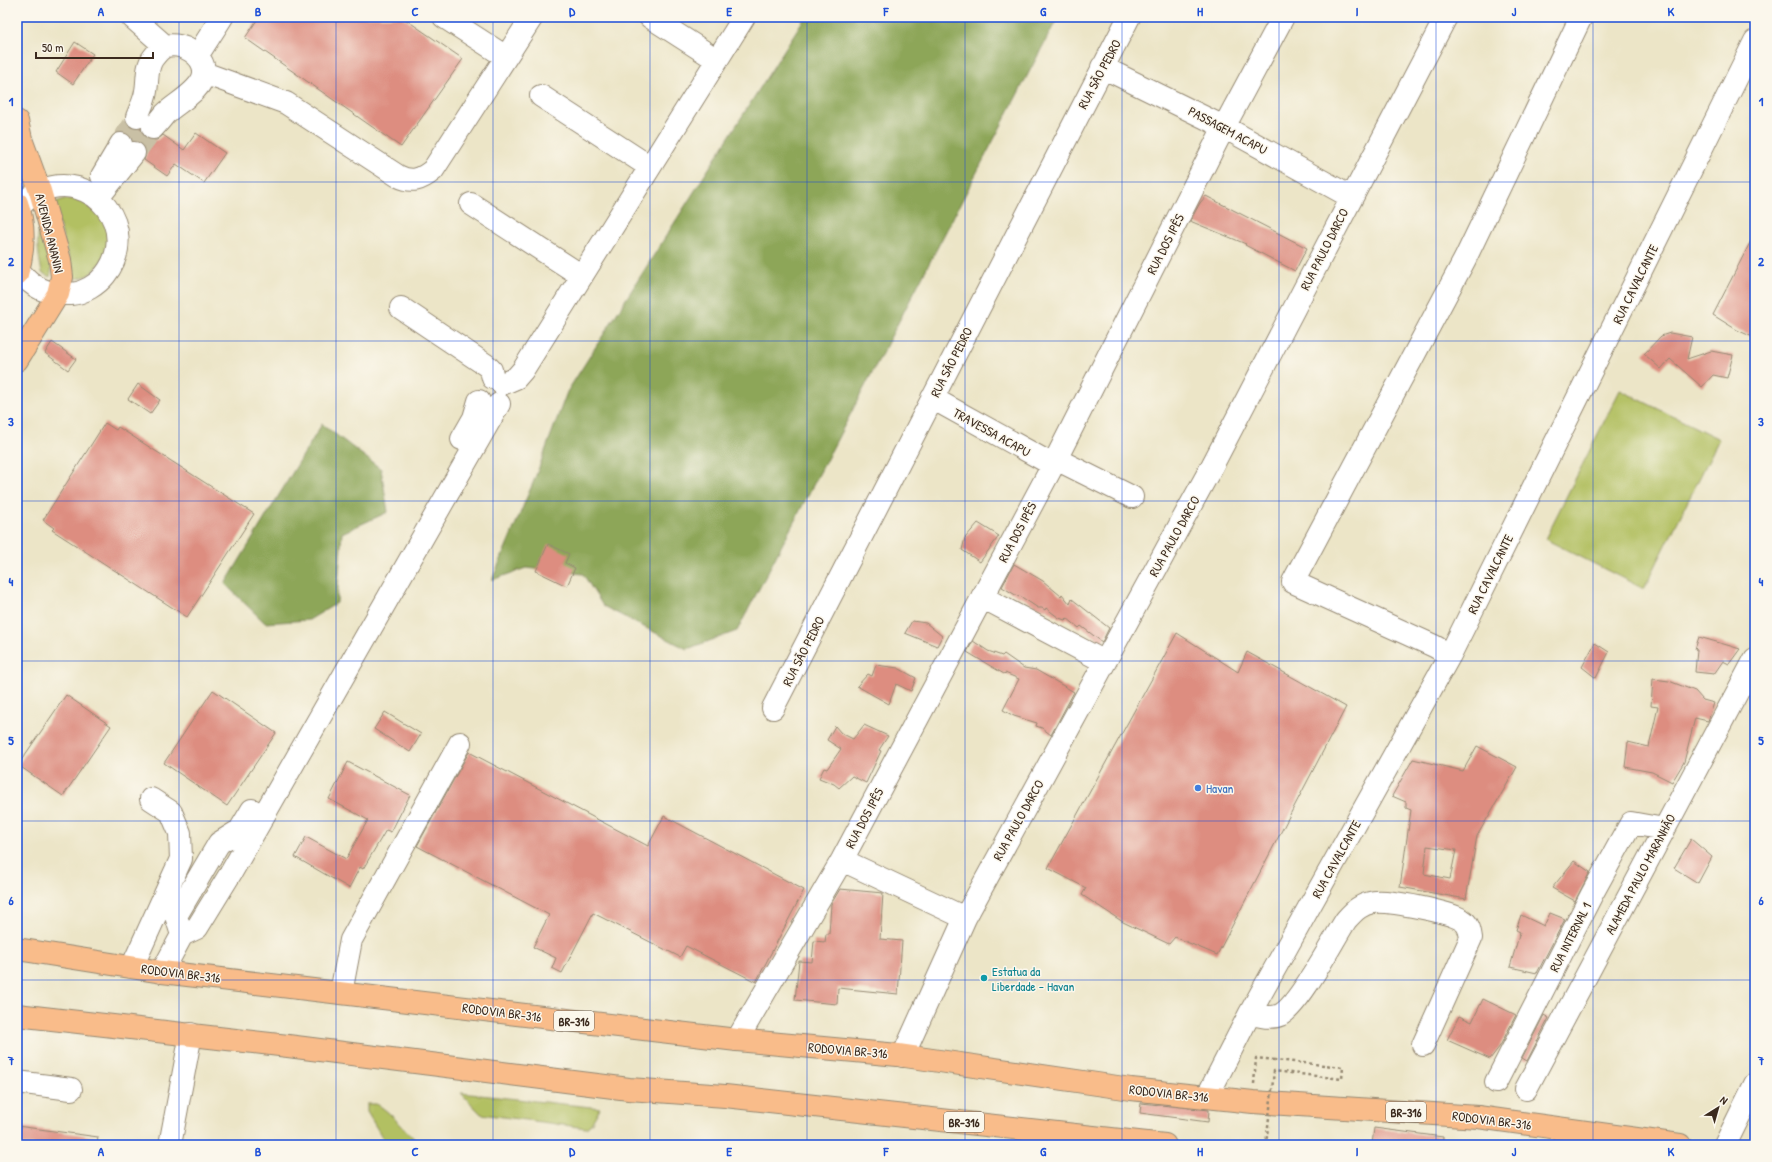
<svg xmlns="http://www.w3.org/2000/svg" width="1772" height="1162" font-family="'Patrick Hand',sans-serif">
  <rect width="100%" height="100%" fill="#fbf7ec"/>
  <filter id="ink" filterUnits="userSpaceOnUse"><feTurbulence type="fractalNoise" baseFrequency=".025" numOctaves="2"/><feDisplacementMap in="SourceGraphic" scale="8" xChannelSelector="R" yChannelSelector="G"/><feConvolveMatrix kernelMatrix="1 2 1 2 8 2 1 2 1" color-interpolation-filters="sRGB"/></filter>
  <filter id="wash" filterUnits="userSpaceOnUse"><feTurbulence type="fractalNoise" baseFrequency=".012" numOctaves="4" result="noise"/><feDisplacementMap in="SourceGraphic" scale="16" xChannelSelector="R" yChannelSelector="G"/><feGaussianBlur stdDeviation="0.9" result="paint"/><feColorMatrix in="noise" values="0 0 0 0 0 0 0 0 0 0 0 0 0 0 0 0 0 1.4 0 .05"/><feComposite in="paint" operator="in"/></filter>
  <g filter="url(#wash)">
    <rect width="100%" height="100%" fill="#ece5c7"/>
    <path fill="#b2c062" stroke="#767540" d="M64,199H76L87,203L97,210L108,231L107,248L103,259L96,269L87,276L75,279L53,203Z
      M42,219L52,267L50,277L42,273C39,255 34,237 42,219Z
      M1620,390L1719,439L1644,589L1545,539Z
      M461,1093L600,1108L591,1124L586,1128L481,1114Z
      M367,1104C369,1104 373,1104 376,1104C387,1108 411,1136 420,1145H387L367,1112Z"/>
    <path fill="#8da658" stroke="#64683b" d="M805,17H1058L737,631L687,649L603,606L583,574L526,568L492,580L535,478L567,392Z
      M322,424L381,469L388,512L342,533L337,603L309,620L265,623L225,584Z"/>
    <g id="blocks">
      <path fill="#dd8d80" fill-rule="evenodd" d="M259,17H402L463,59L401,147L245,38Z
        M75,42L93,54L73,84L56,72Z
        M128,125L133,129H141L144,137L150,140H157L163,135L184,150L196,133L225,153L204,183L176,164L167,176L144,160L146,154V149L142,144L133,141L128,133L123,132Z
        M1206,196L1307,248L1295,271L1245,245L1246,244L1190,221L1200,203Z
        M1755,233V338L1737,330L1713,315Z
        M1670,333L1692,337L1687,359L1711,351L1733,355L1727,378L1713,375L1702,387L1670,359L1661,369L1644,354L1661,336Z
        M52,342L76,359L68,370L45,353Z
        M138,384L160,400L150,414L128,399Z
        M105,423L116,430L118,427L254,514L187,617L52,530L54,528L43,520Z
        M978,523L999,536L980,562L962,550L965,538Z
        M548,544L569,554L565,563L575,568L567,586L536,571Z
        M1014,564L1043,581L1061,596L1062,594L1070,604L1072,599L1109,628L1102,642L1081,626L1079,628L1067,618L1065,620L1059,618L1046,608L1045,610L1042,608H1038L1020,596L1019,597L1002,587Z
        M912,621L926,623L942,636L937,646L905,633Z
        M1177,633L1238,672L1247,652L1346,707L1217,955L1175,937L1169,944L1123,922L1082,895L1086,888L1048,868Z
        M1699,637L1727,645L1740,649L1729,664L1723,661L1714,674L1695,672L1697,650L1695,649Z
        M973,641L988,651L1002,656L1004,654L1024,668L1036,670L1074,692L1051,735L1042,728L1036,726L1037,723L1014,716L1003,710L1019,679L1005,673L1004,674L967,652Z
        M1595,643L1609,652L1596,678L1582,667Z
        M876,665L898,668L916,678L911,691L896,684L889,704L857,686L868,674L872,676Z
        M1653,679L1669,681L1695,691L1703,700L1714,703L1708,721L1695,718L1684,762L1672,782L1652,772L1625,767L1628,742L1649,747L1658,707L1651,706Z
        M213,690L276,733L227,806L164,763Z
        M66,695L111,726L63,796L18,765Z
        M385,712L421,734L410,752L374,729Z
        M864,725L888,736L879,750L881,751L866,783L852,776L839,788L834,784L819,778L824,768L827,769L841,749L827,740L835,726L841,733L853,739Z
        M1477,746L1517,767L1477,836L1466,899L1400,887L1411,810L1406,808V802L1392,796L1413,759L1463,771ZM1427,846L1456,850L1450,879L1424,874Z
        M469,752L648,846L664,816L804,890L756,982L686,946L680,957L593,913L562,973L552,968L556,958L533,947L549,915L417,846Z
        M348,762L410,795L391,832L386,830L363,869L360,867L349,888L295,857L306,837L346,859L368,820L329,799Z
        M1691,839L1712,857L1698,883L1674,868Z
        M1574,861L1590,872L1575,901L1552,888Z
        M840,889L883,893L880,939L902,941L898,994L838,988L837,1004L795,1000L799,961L812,962L814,941L825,942L826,934H829L831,904Z
        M1550,913L1565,919L1537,973L1510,967L1520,932L1516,930L1521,915L1544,926Z
        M1483,999L1516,1015L1500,1046L1490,1059L1447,1040L1459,1016L1472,1022Z
        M1544,1015L1549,1018L1527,1061L1522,1058Z
        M1141,1103L1209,1110L1208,1122L1140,1113Z
        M17,1126L98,1137L97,1145H17Z
        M1374,1128L1443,1137L1442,1145H1372Z"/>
    </g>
  </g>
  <g filter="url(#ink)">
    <use href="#blocks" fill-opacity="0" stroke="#948872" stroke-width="1"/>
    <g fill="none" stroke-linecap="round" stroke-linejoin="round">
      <path stroke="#c9c0a5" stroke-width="22" stroke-dasharray="22 11" stroke-linecap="butt" d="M121,144L137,117
        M134,153L153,128"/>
      <defs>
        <path id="minor" d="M132,17L165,46
          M444,17L506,57
          M650,17L717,60
          M197,56L222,17
          M1102,67L1224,127L1351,197
          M204,73L286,103L398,176C412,183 421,180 433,170L532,17
          M541,96L650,167
          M137,117C140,109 145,100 146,91C148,81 146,67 153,58C156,54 161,48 166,46C182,42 205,55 204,73C203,90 176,103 165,114C161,119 157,124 153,128
          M102,176L121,144
          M98,198L134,153
          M471,204L582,276
          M18,270C33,288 47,295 71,294C84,293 97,285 105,275C141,230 94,168 40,191C32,194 25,201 19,207
          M401,308L486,365L491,370L493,378
          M502,384L516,378L523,370L744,17
          M932,398L1053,465
          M462,439L474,418L479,401
          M1056,459L1132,497
          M982,597L1105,662
          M1450,655L1434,646L1293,582L1465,259L1581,17
          M773,708L1129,17
          M842,860L965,918
          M182,935L176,916L219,843L240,830L252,810
          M132,967L181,859L180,833L171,812L151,799
          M162,972L182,935L197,928L232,871L499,404
          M341,993L351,940L460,743
          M1250,1013C1259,1016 1271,1019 1280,1015C1299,1006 1333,940 1346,920C1355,910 1361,904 1374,902C1389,900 1450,912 1462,920C1469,924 1470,931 1471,938L1423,1045
          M737,1040L842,860L1053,465L1224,127L1283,17
          M903,1056L965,918L1211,468L1446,17
          M17,1082L71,1089
          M1496,1082L1592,894L1631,823L1664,829
          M1526,1089L1755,659
          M1207,1097L1250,1013L1450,655L1755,41
          M170,1145L191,1034
          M1725,1145L1755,1084"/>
        <path id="major" d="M17,121L21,139L40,191L60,260L62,277L58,294L17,360
          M17,203C25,225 24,251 17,274"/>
        <path id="highway" d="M17,949L162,972L737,1040L898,1055L1131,1089L1253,1102L1478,1117L1680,1145
          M17,1015L288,1046L629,1089L725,1096L1165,1145"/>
      </defs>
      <use href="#minor" stroke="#948872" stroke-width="24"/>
      <use href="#major" stroke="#948872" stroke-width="24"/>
      <use href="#highway" stroke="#948872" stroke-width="24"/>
      <path stroke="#948872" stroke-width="2.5" stroke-dasharray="3 3" stroke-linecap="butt" d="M1254,1084L1256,1058L1275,1060"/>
      <use href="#minor" stroke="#fff" stroke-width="22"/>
      <use href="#major" stroke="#f9bc8a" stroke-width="22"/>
      <use href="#highway" stroke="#f9bc8a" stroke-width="22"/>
      <path stroke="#948872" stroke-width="2.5" stroke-dasharray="3 3" stroke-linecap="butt" d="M1266,1145L1274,1071L1342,1079L1343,1067L1275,1060"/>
    </g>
  </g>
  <path fill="none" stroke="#1d4ed8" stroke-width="1" stroke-opacity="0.55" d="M179,17V1145M336,17V1145M493,17V1145M650,17V1145M807,17V1145M965,17V1145M1122,17V1145M1279,17V1145M1436,17V1145M1593,17V1145M17,182H1755M17,341H1755M17,501H1755M17,661H1755M17,821H1755M17,980H1755"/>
  <circle fill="#3f7fe0" stroke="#fbf7ec" stroke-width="1.5" cx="1198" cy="788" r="4"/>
  <circle fill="#0f9aa8" stroke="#fbf7ec" stroke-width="1.5" cx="984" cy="978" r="4"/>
  <g text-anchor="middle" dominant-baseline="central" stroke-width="3" stroke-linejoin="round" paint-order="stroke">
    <g fill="#fbf7ec" stroke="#75685c" stroke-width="1">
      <rect x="554" y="1011" width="40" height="20" rx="3"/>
      <rect x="1386" y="1102" width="40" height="20" rx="3"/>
      <rect x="944" y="1112" width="40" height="20" rx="3"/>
    </g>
    <g font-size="12" font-weight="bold" fill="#3b2a1e">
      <text x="574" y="1021">BR-316</text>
      <text x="1406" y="1112">BR-316</text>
      <text x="964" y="1122">BR-316</text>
    </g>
    <g font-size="13" fill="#3b2a1e" stroke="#fbf7ec">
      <text transform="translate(1099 74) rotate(-62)">RUA SÃO PEDRO</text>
      <text transform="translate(1228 130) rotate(28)">PASSAGEM ACAPU</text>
      <text transform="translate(50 233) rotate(76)">AVENIDA ANANIN</text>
      <text transform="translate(1165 244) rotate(-63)">RUA DOS IPÊS</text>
      <text transform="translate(1324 249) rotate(-63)">RUA PAULO DARCO</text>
      <text transform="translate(1635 284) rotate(-64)">RUA CAVALCANTE</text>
      <text transform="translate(951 362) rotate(-63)">RUA SÃO PEDRO</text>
      <text transform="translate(992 432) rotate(29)">TRAVESSA ACAPU</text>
      <text transform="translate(1017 532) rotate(-62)">RUA DOS IPÊS</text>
      <text transform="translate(1174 536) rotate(-61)">RUA PAULO DARCO</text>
      <text transform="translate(1490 574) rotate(-64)">RUA CAVALCANTE</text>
      <text transform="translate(803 651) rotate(-63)">RUA SÃO PEDRO</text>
      <text transform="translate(864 818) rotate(-62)">RUA DOS IPÊS</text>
      <text transform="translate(1018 820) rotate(-61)">RUA PAULO DARCO</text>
      <text transform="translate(1336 859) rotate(-61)">RUA CAVALCANTE</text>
      <text transform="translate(1640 874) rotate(-62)">ALAMEDA PAULO MARANHÃO</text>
      <text transform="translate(1570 937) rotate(-63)">RUA INTERNAL 1</text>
      <text transform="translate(181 973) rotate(7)">RODOVIA BR-316</text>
      <text transform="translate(502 1012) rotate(7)">RODOVIA BR-316</text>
      <text transform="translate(848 1050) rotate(5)">RODOVIA BR-316</text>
      <text transform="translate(1169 1093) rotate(6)">RODOVIA BR-316</text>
      <text transform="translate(1492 1120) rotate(7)">RODOVIA BR-316</text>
    </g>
    <g font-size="13" fill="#366cbe" stroke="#fbf7ec" text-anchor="start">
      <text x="1206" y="788">Havan</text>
    </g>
    <g font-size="13" fill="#0d838f" stroke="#fbf7ec" text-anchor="start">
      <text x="992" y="971">Estatua da<tspan x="992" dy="15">Liberdade - Havan</tspan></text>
    </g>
  </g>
  <rect width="1772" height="1162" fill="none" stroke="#fbf7ec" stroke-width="44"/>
  <g transform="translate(1718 1108) rotate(37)" stroke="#fbf7ec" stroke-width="3" paint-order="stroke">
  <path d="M0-3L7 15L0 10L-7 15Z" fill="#3b2a1e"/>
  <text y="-6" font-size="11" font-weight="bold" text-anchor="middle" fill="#3b2a1e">N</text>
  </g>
  <path d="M36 52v6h117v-6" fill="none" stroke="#3b2a1e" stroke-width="2"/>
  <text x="42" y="52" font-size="12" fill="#3b2a1e" stroke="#fbf7ec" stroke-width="3" paint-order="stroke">50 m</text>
  <rect x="22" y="22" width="1728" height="1118" fill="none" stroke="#1d4ed8" stroke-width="1.5"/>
  <g font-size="13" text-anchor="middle" font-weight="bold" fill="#1d4ed8">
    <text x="101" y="16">A</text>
    <text x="258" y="16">B</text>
    <text x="415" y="16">C</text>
    <text x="572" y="16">D</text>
    <text x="729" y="16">E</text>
    <text x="886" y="16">F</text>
    <text x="1043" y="16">G</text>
    <text x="1200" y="16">H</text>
    <text x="1357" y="16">I</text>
    <text x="1514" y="16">J</text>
    <text x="1671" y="16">K</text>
    <text x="11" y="106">1</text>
    <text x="1761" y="106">1</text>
    <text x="11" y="266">2</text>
    <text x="1761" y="266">2</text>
    <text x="11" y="426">3</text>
    <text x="1761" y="426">3</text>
    <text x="11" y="586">4</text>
    <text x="1761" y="586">4</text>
    <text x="11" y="745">5</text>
    <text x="1761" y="745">5</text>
    <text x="11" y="905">6</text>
    <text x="1761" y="905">6</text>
    <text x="11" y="1065">7</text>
    <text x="1761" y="1065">7</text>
    <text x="101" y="1156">A</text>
    <text x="258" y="1156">B</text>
    <text x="415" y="1156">C</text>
    <text x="572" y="1156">D</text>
    <text x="729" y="1156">E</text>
    <text x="886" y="1156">F</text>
    <text x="1043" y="1156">G</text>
    <text x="1200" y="1156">H</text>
    <text x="1357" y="1156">I</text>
    <text x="1514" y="1156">J</text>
    <text x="1671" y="1156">K</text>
  </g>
</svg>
